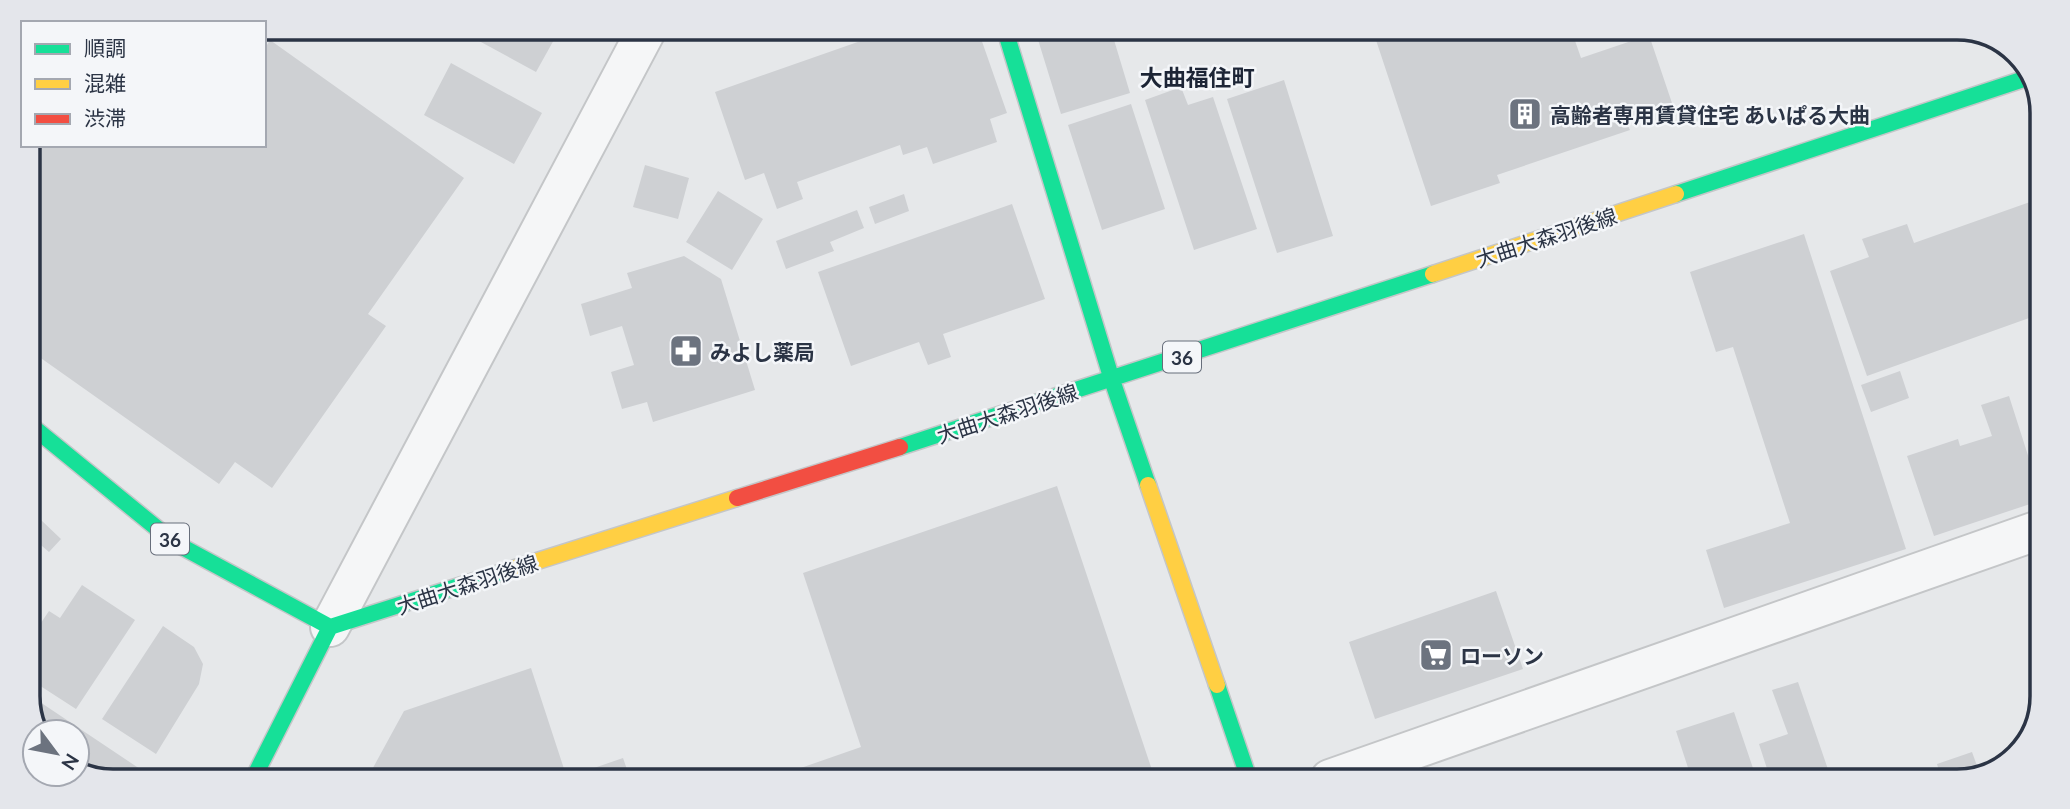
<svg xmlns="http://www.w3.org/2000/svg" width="2070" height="809" font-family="Lato,'Noto Sans JP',sans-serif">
  <rect width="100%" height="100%" fill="#e6e8ea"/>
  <path fill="#ced0d3" d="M457,29H560L536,72Z
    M892,30H978L1007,113L990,119L997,142L933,164L927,147L903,155L900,145L797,182L803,199L777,209L764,173L745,180L715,92Z
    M1035,30H1111L1130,93L1061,114Z
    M1373,31L1572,32L1581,58L1649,35L1673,106L1626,122L1630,130L1497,175L1500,183L1431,206Z
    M270,40L464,178L368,314L386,326L272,488L235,462L219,484L28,349V145H264V50Z
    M451,63L542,113L514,164L424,115Z
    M1284,80L1333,236L1277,253L1227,99Z
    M1181,87L1188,105L1213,97L1257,229L1194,250L1145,100Z
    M1131,104L1165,209L1102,230L1068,125Z
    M645,165L689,178L678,219L633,207Z
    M718,191L763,219L732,270L686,242Z
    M904,194L909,211L875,224L869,207Z
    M2030,202L2041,234L2040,314L1867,376L1830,271L1869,257L1862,239L1907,224L1914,243Z
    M1012,204L1045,299L943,334L951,357L928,365L919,342L851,366L818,272Z
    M857,210L864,228L830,242L834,251L786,269L776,241Z
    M1804,234L1906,549L1724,608L1706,550L1790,523L1733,347L1716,352L1690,272Z
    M684,256L721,279L755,390L653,422L647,402L622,409L611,372L634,365L622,326L590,336L581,304L632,288L627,273Z
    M1900,371L1909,398L1871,412L1861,385Z
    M2009,396L2039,490V501L1934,536L1907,456L1958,439L1960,446L1992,436L1981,405Z
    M1057,486L1155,779L772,778L861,747L803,573Z
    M41,520L61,539L49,552L28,534Z
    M82,585L135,620L76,709L28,678V642L49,611L60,618Z
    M1496,591L1523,669L1375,719L1349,642Z
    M163,626L194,647L203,664L199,684L156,754L102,719Z
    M531,668L567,778L368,777L404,711Z
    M1798,682L1832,781H1771L1759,744L1788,734L1772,690Z
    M28,694L146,773L144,776H85L77,770V732H40L28,702Z
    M1734,712L1757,780H1692L1676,731Z
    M1972,752L1980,774L1957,781H1942L1937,764Z
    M623,758L630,778H568V777Z
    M1543,769L1547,780H1512Z"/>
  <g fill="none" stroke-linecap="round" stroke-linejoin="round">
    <defs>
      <path id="street" d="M330,627L647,29
        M1330,779L2039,530"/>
      <path id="fast" d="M1005,30L1112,380L1148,485
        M1676,194L2030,77
        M28,423L175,543L330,627L509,570
        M900,447L1433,274
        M1217,685L1249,779
        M254,777L330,627"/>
      <path id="slow" d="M1433,274L1676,194
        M1148,485L1217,685
        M509,570L737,498"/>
      <path id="jam" d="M737,498L900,447"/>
    </defs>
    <use href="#street" stroke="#c4c6c8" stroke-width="42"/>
    <use href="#fast" stroke="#c4c6c8" stroke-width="19"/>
    <use href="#slow" stroke="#c4c6c8" stroke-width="19"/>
    <use href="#jam" stroke="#c4c6c8" stroke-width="19"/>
    <use href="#street" stroke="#f5f6f7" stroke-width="38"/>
    <use href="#fast" stroke="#16e098" stroke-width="16"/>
    <use href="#slow" stroke="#ffcf43" stroke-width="16"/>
    <use href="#jam" stroke="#f24e42" stroke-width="16"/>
  </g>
  <defs>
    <symbol id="building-square" viewBox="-11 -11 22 22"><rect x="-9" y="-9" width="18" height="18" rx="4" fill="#6c737f" stroke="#f4f6f9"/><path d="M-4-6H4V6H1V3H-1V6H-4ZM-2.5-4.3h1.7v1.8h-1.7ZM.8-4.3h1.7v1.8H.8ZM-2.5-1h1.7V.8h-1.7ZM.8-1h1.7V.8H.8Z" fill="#fff"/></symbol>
    <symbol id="pharmacy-square" viewBox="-11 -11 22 22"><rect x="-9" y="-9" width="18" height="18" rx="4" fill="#6c737f" stroke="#f4f6f9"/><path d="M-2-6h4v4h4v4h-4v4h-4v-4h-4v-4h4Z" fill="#fff"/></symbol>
    <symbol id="supermarket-square" viewBox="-11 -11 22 22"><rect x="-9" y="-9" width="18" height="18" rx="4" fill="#6c737f" stroke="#f4f6f9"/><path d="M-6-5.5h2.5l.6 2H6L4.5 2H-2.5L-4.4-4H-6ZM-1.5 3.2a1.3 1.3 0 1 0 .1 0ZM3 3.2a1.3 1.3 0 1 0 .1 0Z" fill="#fff"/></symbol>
  </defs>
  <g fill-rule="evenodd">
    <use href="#building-square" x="1506" y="95" width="38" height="38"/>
    <use href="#pharmacy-square" x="667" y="332" width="38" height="38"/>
    <use href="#supermarket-square" x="1417" y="636" width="38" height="38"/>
  </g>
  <g text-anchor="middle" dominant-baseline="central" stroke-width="5" stroke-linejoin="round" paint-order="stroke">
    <g fill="#f4f6f9" stroke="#676e7b" stroke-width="2">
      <rect x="1163" y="341.5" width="38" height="31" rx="5"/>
      <rect x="151" y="523.5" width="38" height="31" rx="5"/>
    </g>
    <g font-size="19" font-weight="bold" fill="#2b3445">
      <text x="1182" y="357">36</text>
      <text x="170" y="539">36</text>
    </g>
    <g font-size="21" font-weight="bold" fill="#2b3445" stroke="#f4f6f9" text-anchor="start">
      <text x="1550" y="114">高齢者専用賃貸住宅 あいぱる大曲</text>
      <text x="710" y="351">みよし薬局</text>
      <text x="1460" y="655">ローソン</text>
    </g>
    <g font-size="21" fill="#2b3445" stroke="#f4f6f9">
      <text transform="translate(1546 237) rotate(-18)">大曲大森羽後線</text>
      <text transform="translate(1007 413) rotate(-18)">大曲大森羽後線</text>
      <text transform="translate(467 584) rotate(-18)">大曲大森羽後線</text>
    </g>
    <g font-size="23" font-weight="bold" fill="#1d2536" stroke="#f4f6f9">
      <text x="1197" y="77">大曲福住町</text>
    </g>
  </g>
  <path d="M0 0H2070V809H0ZM113 40H1957A73 73 0 0 1 2030 113V696A73 73 0 0 1 1957 769H113A73 73 0 0 1 40 696V113A73 73 0 0 1 113 40Z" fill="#e4e6eb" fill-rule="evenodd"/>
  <path fill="none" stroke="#2b3445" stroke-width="3.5" d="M113 40H1957A73 73 0 0 1 2030 113V696A73 73 0 0 1 1957 769H113A73 73 0 0 1 40 696V113A73 73 0 0 1 113 40Z"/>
  <rect x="21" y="21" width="245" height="126" fill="#f4f6f9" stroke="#a4a8b1" stroke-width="2"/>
  <rect x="35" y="44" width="35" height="10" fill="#16e098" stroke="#a4a8b1" stroke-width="2"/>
  <text x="84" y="56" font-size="21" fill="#2b3445">順調</text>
  <rect x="35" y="79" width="35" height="10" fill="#ffcf43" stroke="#a4a8b1" stroke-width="2"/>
  <text x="84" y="91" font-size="21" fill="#2b3445">混雑</text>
  <rect x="35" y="114" width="35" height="10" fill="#f24e42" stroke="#a4a8b1" stroke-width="2"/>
  <text x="84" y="126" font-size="21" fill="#2b3445">渋滞</text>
  <g transform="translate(56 753) rotate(122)"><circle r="33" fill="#f4f6f9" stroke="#a4a8b1" stroke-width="2"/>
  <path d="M0-5L12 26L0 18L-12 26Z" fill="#6c737f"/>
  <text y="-10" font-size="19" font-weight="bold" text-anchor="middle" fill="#2b3445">N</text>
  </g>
</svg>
